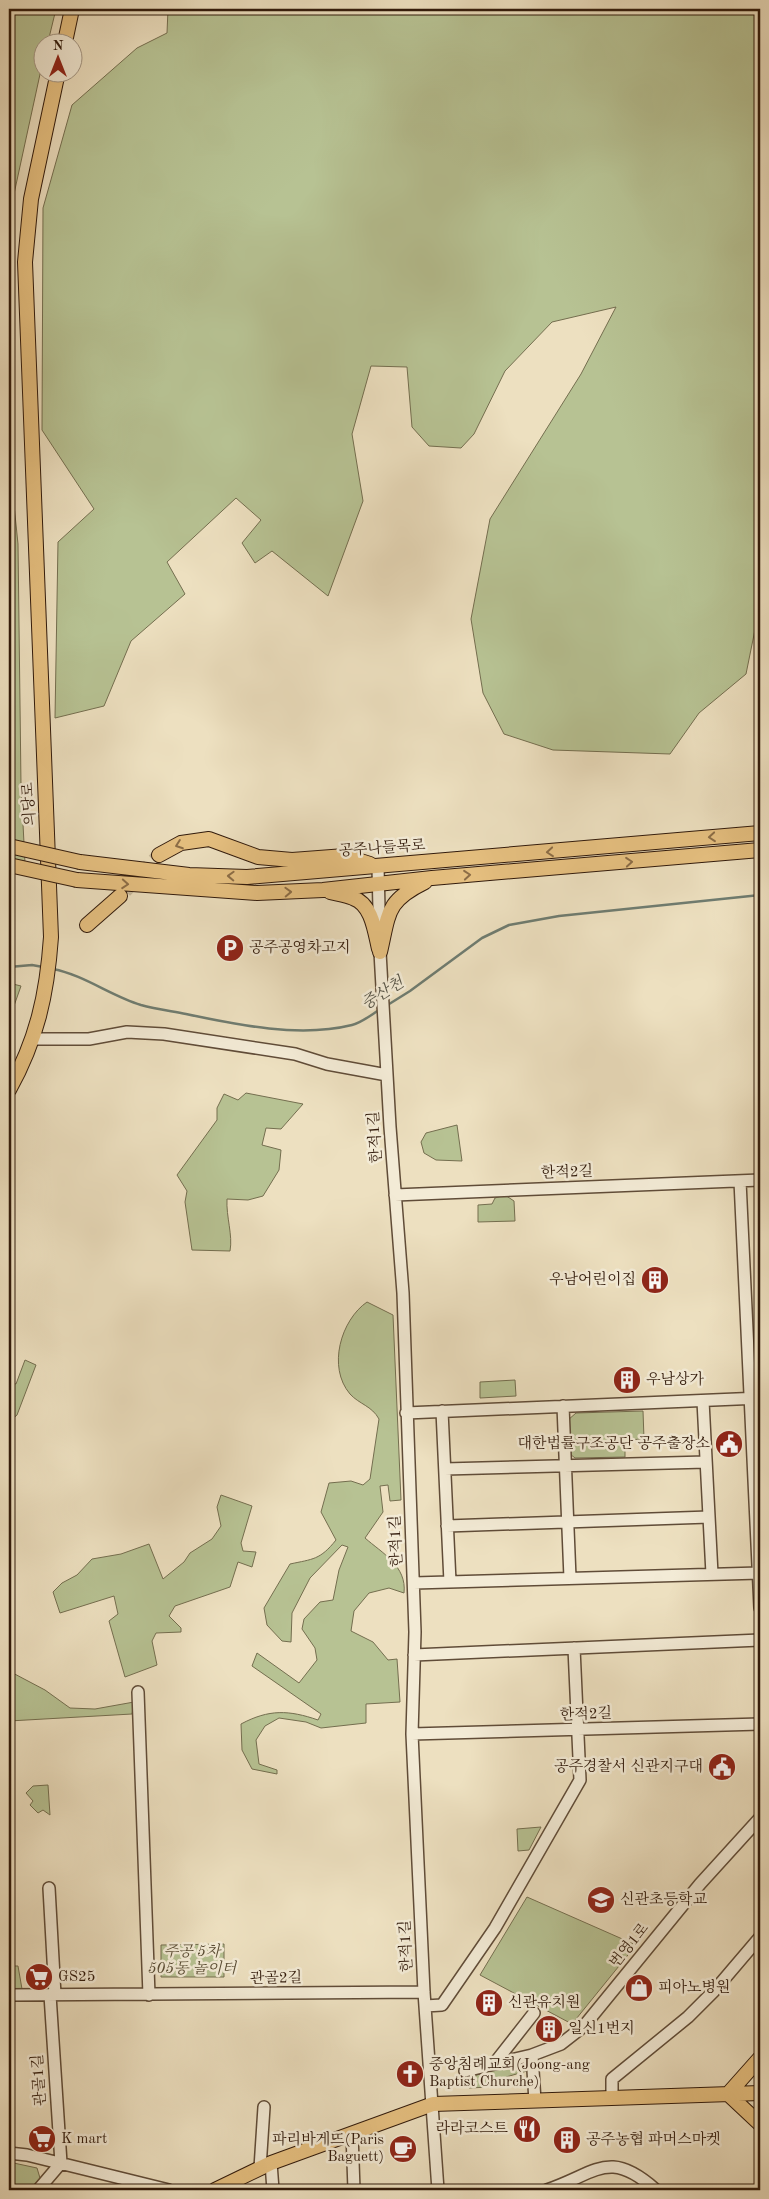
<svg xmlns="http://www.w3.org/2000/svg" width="769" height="2199" font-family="'Old Standard TT','Noto Serif KR',serif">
  <rect width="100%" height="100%" fill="#ede0c0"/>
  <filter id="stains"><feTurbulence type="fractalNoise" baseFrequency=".004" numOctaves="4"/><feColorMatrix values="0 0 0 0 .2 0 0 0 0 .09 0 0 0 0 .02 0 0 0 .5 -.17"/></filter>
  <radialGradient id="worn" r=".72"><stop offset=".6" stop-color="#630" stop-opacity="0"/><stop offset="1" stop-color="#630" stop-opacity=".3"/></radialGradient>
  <path fill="#b7c293" stroke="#746e4f" d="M9,9H56L48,42H42V65L9,217Z
    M168,9H760V605L746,674L699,713L670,754L553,750L504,734L483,693L471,619L490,519L581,374L616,307L552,322L505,371L474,434L461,448L429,446L412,427L407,367L371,366L352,434L363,501L328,596L272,551L255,563L242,543L261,520L236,498L167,562L185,594L131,641L104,706L55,718L58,542L94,509L42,430L43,208L72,105L137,48L167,33Z
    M9,456L18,544L21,785L25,863L9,858Z
    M9,983L21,986L9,1020Z
    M246,1093L303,1104L281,1129L266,1128L262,1145L281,1150L279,1170L263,1196L248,1200L227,1199C226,1217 233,1235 230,1251L192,1250L185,1202L187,1191L177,1175L217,1120V1108L224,1094L238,1100Z
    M457,1125L462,1161L436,1160L424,1153L421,1142L426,1133Z
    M505,1195L514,1201L515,1221L478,1222V1205L492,1204L495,1198Z
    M367,1302L393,1315L401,1500L390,1501L388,1485L380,1486L383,1512L365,1538C382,1553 407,1566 404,1593L389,1588L369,1593L354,1611L351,1631L373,1642L388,1660L397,1659L400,1702L366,1704V1723L321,1728L306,1722L279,1718L265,1726L256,1740L259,1764L277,1770V1774L252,1769L242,1750L241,1724C269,1709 289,1710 318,1720L321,1714L252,1666L257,1653L299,1683L317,1660L315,1648L302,1629L304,1619L320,1602L333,1600L339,1570L348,1547L342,1545L310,1578L292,1613L291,1642L282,1641L267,1625L264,1608L290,1564C313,1559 320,1560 336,1540L321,1512L329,1483L351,1481L363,1485L370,1479L379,1419C372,1406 359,1404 350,1394C327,1367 341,1320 367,1302Z
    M25,1360L36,1365L17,1415L9,1422V1388L11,1383L16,1384Z
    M515,1380L516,1396L480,1398V1382Z
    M643,1411L644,1439L625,1440V1457L575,1458L570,1454L568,1420L576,1413Z
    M221,1495L252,1506L241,1543L243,1551L256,1552L252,1567L238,1562L230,1587L175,1606L169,1616L181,1628V1632L156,1633L152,1641L157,1665L125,1677L109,1621L118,1614L114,1596L60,1613L53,1592L62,1583L77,1575L92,1559L121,1554L149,1544L163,1579L184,1562L190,1553L212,1539L221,1526L217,1507Z
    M9,1671L45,1690L70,1708L95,1709L134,1702L132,1714L9,1721Z
    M48,1785L50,1815L43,1810L38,1813L30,1805L33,1801L26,1793L33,1786Z
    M541,1827L529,1850L518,1851L517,1829Z
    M527,1897L636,1945L572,2024L480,1975Z
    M224,1944V1977H161V1945Z
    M9,1966H18L22,1989H9Z
    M525,2061L527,2071L506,2077L510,2086L469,2088L466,2078Z
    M9,2162L37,2168L40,2178L30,2190H9Z"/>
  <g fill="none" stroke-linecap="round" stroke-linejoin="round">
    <path stroke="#6f7c70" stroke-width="2.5" d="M9,967L32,965L43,967
      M53,969C84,975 111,996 141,1005C156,1009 171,1011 186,1014C238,1025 300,1038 352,1025C361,1023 371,1015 379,1010
      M386,1006L410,991L482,938L509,925L559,916L760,895"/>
    <path stroke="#c7b89c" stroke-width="14" stroke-dasharray="14 7" stroke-linecap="butt" d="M125,891L159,855"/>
    <defs>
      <path id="minor" d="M378,867L380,952L390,1127L403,1293L415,1632L412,1734L424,1992L438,2190
        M34,1039H89L127,1032L164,1034L295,1054L327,1064L387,1075
        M740,1181L760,1608
        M395,1195L760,1180
        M703,1401L712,1574
        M563,1406L570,1578
        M442,1411L450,1582
        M406,1413L760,1398
        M445,1469L706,1462
        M447,1526L709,1517
        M414,1583L759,1573
        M414,1655L760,1640
        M138,1692L149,1995
        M412,1734L760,1724
        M49,1888L55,1995
        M9,1995L424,1992
        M425,2006L442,2005L495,1928L580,1780L574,1648
        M494,2064L534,2013
        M465,2071L532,2055
        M612,2098V2079L688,2017L714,1991L760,1937
        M535,2101L532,2055L561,2044L584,2026L700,1884L760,1818
        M352,2133L354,2190
        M9,2153L27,2155L169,2190
        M271,2163L273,2190
        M260,2168L264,2107
        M38,2190L61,2163L50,1995
        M547,2190C597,2173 609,2148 656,2190"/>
      <path id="major" d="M65,42L72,9
        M159,855L181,843L209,839L258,857L292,860L345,856L370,864
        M80,862L189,875L247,877L760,833
        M77,880L257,893L323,890L432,878L760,850
        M330,892C338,894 346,895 353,898C372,904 375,932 379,949
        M87,925L120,896
        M380,952C389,913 386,901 425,882
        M9,1090C37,1039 47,995 51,937L25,262L31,199L58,72
        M760,2058L728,2094L760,2124
        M215,2190L271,2163L433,2104L760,2093"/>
    </defs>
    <use href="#minor" stroke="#604c38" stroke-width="14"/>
    <use href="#major" stroke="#311a0b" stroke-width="16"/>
    <use href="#minor" stroke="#f3ebd6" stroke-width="11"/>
    <use href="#major" stroke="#e6c080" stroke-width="14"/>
    <defs>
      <path id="major-bridge" d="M9,846L80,862
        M9,865L77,880"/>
    </defs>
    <use href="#major-bridge" stroke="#311a0b" stroke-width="16" stroke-linecap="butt"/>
    <use href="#major-bridge" stroke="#e6c080" stroke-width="14"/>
  </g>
  <defs><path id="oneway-chevron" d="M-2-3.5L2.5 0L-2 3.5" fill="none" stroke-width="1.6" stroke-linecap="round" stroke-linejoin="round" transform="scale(1.25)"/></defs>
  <g stroke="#8c6d46">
    <use href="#oneway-chevron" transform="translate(712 837) rotate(175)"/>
    <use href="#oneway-chevron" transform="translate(179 845) rotate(160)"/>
    <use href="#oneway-chevron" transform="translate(550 852) rotate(175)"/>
    <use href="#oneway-chevron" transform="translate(629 862) rotate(-5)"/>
    <use href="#oneway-chevron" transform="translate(467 875) rotate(-5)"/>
    <use href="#oneway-chevron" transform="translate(231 876) rotate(-178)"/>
    <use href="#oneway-chevron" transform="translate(125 884) rotate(4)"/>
    <use href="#oneway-chevron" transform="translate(288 892) rotate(-2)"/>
  </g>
  <defs>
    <symbol id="parking-disc" viewBox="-11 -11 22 22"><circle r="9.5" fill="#8f2418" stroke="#f3ebd6"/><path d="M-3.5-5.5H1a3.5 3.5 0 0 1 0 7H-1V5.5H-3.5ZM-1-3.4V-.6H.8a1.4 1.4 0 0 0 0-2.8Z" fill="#fff"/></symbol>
    <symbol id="building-disc" viewBox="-11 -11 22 22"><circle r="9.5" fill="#8f2418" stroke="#f3ebd6"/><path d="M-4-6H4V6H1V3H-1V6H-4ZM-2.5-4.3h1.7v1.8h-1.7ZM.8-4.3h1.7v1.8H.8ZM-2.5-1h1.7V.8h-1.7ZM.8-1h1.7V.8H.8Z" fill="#fff"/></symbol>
    <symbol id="civic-disc" viewBox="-11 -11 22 22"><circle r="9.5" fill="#8f2418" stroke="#f3ebd6"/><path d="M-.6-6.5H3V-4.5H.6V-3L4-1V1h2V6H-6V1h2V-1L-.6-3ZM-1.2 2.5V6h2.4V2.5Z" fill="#fff"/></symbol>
    <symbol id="school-disc" viewBox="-11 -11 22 22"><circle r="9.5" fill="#8f2418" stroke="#f3ebd6"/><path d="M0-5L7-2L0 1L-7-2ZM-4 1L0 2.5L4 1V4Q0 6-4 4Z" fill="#fff"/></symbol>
    <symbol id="supermarket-disc" viewBox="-11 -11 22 22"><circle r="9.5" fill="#8f2418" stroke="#f3ebd6"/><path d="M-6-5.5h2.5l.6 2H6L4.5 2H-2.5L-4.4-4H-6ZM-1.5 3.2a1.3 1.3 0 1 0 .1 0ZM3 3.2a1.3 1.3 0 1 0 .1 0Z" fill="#fff"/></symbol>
    <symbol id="shop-disc" viewBox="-11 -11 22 22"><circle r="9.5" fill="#8f2418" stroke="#f3ebd6"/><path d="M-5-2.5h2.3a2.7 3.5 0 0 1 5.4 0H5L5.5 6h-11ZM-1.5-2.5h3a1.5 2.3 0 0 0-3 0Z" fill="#fff"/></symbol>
    <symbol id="church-disc" viewBox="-11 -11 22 22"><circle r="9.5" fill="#8f2418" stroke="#f3ebd6"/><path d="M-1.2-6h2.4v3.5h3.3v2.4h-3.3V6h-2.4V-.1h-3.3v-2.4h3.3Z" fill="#fff"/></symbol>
    <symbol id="restaurant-disc" viewBox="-11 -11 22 22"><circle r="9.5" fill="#8f2418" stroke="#f3ebd6"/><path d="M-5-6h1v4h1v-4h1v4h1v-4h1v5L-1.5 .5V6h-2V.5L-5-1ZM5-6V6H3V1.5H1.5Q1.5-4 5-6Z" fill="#fff"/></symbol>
    <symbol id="cafe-disc" viewBox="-11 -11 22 22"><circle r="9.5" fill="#8f2418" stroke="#f3ebd6"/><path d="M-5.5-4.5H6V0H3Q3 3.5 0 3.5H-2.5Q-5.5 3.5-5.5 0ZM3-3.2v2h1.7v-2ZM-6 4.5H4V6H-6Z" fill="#fff"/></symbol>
  </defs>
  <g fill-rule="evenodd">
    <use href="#parking-disc" x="214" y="932" width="32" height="32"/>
    <use href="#building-disc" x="639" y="1264" width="32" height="32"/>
    <use href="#building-disc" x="611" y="1364" width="32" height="32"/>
    <use href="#civic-disc" x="713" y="1428" width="32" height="32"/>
    <use href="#civic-disc" x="706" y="1751" width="32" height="32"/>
    <use href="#school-disc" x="585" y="1884" width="32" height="32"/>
    <use href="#supermarket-disc" x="23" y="1961" width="32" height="32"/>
    <use href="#shop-disc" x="623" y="1972" width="32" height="32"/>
    <use href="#building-disc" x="473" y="1987" width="32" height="32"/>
    <use href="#building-disc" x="533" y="2013" width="32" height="32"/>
    <use href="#church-disc" x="394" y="2058" width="32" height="32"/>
    <use href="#restaurant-disc" x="511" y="2113" width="32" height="32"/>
    <use href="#supermarket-disc" x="26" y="2123" width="32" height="32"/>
    <use href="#building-disc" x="551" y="2124" width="32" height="32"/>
    <use href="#cafe-disc" x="387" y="2133" width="32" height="32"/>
  </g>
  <g text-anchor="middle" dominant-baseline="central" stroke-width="5" stroke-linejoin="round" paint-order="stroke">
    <g font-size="15" fill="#311a0b" stroke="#f3ebd6">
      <text transform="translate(30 804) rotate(-93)">의당로</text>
      <text transform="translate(382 849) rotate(-4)">공주나들목로</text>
      <text transform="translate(376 1137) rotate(-94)">한적1길</text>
      <text transform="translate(567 1173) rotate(-2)">한적2길</text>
      <text transform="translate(397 1541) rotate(-93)">한적1길</text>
      <text transform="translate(586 1715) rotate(-2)">한적2길</text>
      <text transform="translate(407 1946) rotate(-93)">한적1길</text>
      <text transform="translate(630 1946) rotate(-51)">번영1로</text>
      <text transform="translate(276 1979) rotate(-1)">관골2길</text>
      <text transform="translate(40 2080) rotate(-94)">관골1길</text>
    </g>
    <g font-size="15" fill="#311a0b" stroke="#f3ebd6" text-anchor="start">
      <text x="249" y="948">공주공영차고지</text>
      <text x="636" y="1280" text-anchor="end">우남어린이집</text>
      <text x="646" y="1380">우남상가</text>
      <text x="710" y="1444" text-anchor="end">대한법률구조공단 공주출장소</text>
      <text x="703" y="1767" text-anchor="end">공주경찰서 신관지구대</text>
      <text x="620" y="1900">신관초등학교</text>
      <text x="58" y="1977">GS25</text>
      <text x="658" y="1988">피아노병원</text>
      <text x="508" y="2003">신관유치원</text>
      <text x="568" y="2029">일신1번지</text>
      <text x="429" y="2065">중앙침례교회(Joong-ang<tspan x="429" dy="17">Baptist Churche)</tspan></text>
      <text x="508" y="2129" text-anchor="end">라라코스트</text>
      <text x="61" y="2139">K mart</text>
      <text x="384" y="2140" text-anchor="end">파리바게뜨(Paris<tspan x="384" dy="17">Baguett)</tspan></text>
      <text x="586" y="2140">공주농협 파머스마켓</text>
    </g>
    <g font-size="15" font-style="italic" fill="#594c34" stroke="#f3ebd6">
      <text x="192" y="1952">주공 5차<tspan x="192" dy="17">505동 놀이터</tspan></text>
    </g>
    <g font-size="16" font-style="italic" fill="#555346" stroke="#f3ebd6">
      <text transform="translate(383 994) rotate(-32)">중산천</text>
    </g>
  </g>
  <rect width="769" height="2199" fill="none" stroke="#ede0c0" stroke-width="30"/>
  <rect x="10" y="10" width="749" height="2179" fill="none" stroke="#311a0b" stroke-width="2.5"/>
  <rect x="15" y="15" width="739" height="2169" fill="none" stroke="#311a0b"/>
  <g transform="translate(58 58)"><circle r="24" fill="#f3ebd6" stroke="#a59785"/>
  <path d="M0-4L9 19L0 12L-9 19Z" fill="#8f2418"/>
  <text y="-8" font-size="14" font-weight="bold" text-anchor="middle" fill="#311a0b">N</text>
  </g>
  <rect width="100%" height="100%" filter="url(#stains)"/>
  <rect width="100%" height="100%" fill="url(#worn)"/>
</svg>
